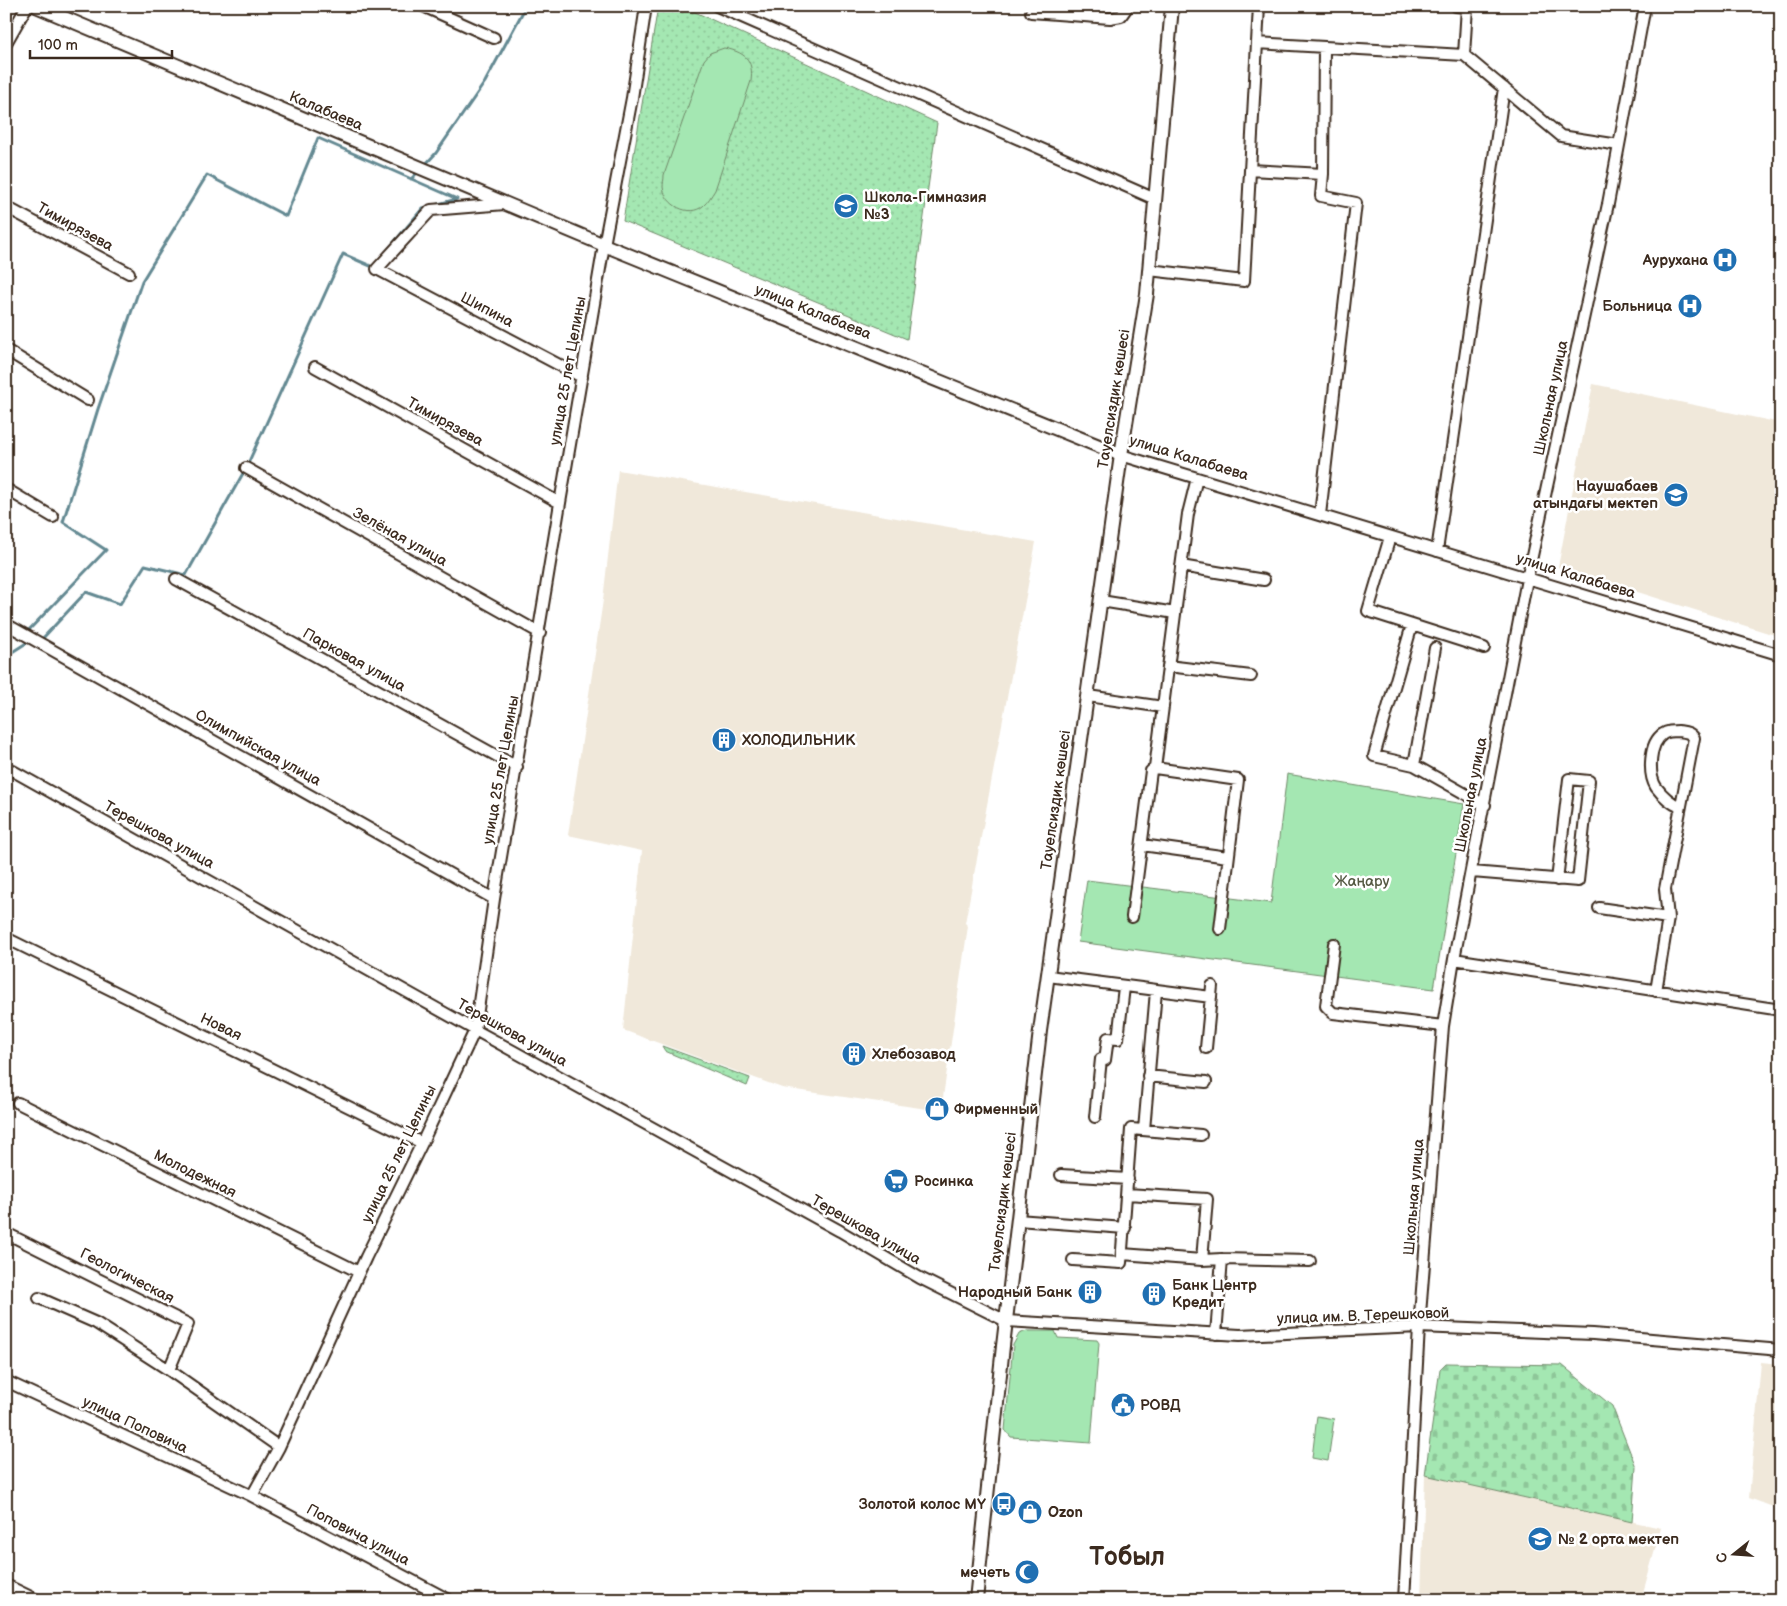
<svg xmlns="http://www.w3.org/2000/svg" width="1787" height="1606" font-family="'Balsamiq Sans',sans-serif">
  <defs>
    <pattern id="grass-dots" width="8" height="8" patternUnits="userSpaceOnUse" patternTransform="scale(1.25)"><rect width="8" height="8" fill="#a4e7b2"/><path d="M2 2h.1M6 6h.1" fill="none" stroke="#8ec699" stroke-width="1.8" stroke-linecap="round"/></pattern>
    <pattern id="cemetery-stones" width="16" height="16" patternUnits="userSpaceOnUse" patternTransform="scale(1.25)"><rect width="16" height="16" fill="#a4e7b2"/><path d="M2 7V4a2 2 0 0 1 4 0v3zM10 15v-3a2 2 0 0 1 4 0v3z" fill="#8ec699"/></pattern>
  </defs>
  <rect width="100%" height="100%" fill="#fff"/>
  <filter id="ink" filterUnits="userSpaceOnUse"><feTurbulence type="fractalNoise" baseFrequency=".02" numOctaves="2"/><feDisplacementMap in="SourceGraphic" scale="10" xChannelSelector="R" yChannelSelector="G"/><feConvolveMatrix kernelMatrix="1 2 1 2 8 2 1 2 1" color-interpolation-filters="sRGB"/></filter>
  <g filter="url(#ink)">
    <path fill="#f0e8da" d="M1593,384L1781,423V637L1558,567Z
      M618,470L1036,542L965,923L968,926L941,1111L782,1088L623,1030L642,851L568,835L603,600Z
      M1761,1362L1781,1364V1510L1749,1498Z
      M1425,1475L1661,1528L1641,1600H1421Z"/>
    <path fill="url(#grass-dots)" stroke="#708868" d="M658,6H682L937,123L907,339L623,221Z
      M662,1046L750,1078L747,1086L665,1051Z"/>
    <path fill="url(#cemetery-stones)" stroke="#708868" d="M1446,1363L1562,1365L1612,1406L1636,1467L1632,1522L1425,1475L1440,1369Z"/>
    <path fill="#a4e7b2" stroke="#708868" d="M724,48C744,52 754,59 751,81L715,190C711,196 708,202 703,206C689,218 665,205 663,187C663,184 664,179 664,175L704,60L710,53Z
      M1287,774L1464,804L1434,989L1078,942L1087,880L1271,903Z
      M1027,1331H1055L1058,1338L1097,1340L1099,1343L1091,1443L1011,1437L1005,1430L1013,1345L1019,1334Z
      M1317,1416L1334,1419L1328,1461L1312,1458Z"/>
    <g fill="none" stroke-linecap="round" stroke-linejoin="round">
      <path stroke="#648992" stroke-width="3" d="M318,138L457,199L423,208L373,267L343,254L246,468L186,575L145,565L120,604L86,592L42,639L26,633L106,550L63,522L98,409L142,281L207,175L286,216Z
        M424,166L436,153L485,82L526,6
        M411,179L420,170
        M6,656L31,640"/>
      <defs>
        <path id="minor" d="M423,6L494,38
          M717,6L1155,199
          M1456,6L1467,7L1464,55
          M1031,12L1110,18L1121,16L1128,6
          M6,43L27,6
          M1257,43L1464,55L1561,136L1619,145
          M1250,170L1323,174
          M505,204L431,210L377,269L582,377
          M6,207L129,273
          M1149,270L1244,281L1259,6
          M6,350L88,400
          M315,367L560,503
          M1121,455L1781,655
          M246,468L540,633
          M6,489L53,517
          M1320,515L1356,203L1321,196L1323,174L1324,47
          M1390,537L1368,611L1484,648
          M1437,551L1504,88
          M1181,566L1264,580
          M176,579L517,767
          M1101,601L1175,613
          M6,624L494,899
          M1412,625L1374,756L1414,765L1485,805
          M1168,666L1251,676
          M1088,696L1163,707
          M1414,765L1435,648
          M6,767L475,1030L840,1231L920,1278L1006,1321L1240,1335L1419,1327L1593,1334L1781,1350
          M1155,768L1238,780L1220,929
          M1142,845L1228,857
          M1472,872L1578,881L1589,781L1569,779L1557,880
          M1599,908L1668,918
          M1132,917L1151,771L1155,768L1188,514L1197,478
          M6,938L422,1143
          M1334,944L1326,1006L1333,1013L1443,1026
          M1454,959L1781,1010
          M1048,976L1211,997
          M1656,991L1668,918L1665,889L1694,738C1690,732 1685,732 1678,731C1672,731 1667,731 1663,734C1649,743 1648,774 1656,787C1662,795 1671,803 1680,807
          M1206,1048L1212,986
          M1148,1076L1206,1082
          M18,1103L359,1272
          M1095,1117L1101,1059L1105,1060L1108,1038L1118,1039L1124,987
          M1144,1130L1156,991
          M1061,1175L1128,1179
          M1127,1194L1207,1199L1202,1260
          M1017,1220L1125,1228
          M6,1233L188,1324L169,1370
          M1122,1254L1202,1260L1222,1259L1310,1261
          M1073,1260L1121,1263L1131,1129L1201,1135
          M39,1298L96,1323L169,1370L279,1447
          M1216,1334L1222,1259
          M6,1381L252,1496L449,1600
          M252,1496L279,1447L366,1257L422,1143L475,1030L494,899L560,503L604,245L632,98L646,6
          M6,1585L37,1600
          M1404,1600L1419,1327L1443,1026L1454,959L1527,579L1608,204L1645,6"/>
        <path id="tertiary" d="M36,6L604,245L1121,455
          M976,1600L1003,1346L1040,1031L1121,455L1147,294L1172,6"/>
      </defs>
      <use href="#minor" stroke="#3b2a1e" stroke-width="14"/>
      <use href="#tertiary" stroke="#3b2a1e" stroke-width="16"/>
      <use href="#minor" stroke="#fff" stroke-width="10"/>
      <use href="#tertiary" stroke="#fff" stroke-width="12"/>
    </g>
  </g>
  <defs>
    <symbol id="school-disc" viewBox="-11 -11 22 22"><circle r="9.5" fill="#1f6fb2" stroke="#fff"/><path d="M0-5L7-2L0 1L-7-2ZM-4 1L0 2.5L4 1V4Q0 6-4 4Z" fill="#fff"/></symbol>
    <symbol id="hospital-disc" viewBox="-11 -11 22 22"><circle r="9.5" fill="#1f6fb2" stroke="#fff"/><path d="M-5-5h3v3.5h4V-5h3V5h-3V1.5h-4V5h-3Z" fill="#fff"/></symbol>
    <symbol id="building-disc" viewBox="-11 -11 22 22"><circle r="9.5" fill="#1f6fb2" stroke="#fff"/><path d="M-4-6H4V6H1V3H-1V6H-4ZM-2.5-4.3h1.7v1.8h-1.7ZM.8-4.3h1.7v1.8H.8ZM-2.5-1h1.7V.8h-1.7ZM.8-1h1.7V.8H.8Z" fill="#fff"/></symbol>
    <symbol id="shop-disc" viewBox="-11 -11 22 22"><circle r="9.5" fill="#1f6fb2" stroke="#fff"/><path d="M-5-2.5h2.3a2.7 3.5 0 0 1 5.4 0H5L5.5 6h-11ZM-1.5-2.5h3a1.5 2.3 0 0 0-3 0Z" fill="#fff"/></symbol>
    <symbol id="supermarket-disc" viewBox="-11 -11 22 22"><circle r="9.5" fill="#1f6fb2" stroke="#fff"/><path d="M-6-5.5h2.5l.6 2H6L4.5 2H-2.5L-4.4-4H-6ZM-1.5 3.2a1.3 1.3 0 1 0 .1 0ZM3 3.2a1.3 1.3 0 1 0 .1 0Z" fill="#fff"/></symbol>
    <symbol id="civic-disc" viewBox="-11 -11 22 22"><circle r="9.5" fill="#1f6fb2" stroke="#fff"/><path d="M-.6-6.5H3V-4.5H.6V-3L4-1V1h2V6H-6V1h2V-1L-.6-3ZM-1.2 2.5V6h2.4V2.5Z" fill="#fff"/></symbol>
    <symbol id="bus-disc" viewBox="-11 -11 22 22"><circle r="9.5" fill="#1f6fb2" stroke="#fff"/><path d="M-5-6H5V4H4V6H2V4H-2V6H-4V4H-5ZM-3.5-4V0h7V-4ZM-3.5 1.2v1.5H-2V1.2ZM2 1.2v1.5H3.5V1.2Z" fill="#fff"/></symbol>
    <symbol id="mosque-disc" viewBox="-11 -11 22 22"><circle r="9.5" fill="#1f6fb2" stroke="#fff"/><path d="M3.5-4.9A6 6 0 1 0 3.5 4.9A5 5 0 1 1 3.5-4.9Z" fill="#fff"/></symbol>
  </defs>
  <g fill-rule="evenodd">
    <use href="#school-disc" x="832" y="192" width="28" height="28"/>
    <use href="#hospital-disc" x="1711" y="246" width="28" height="28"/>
    <use href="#hospital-disc" x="1676" y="292" width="28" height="28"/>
    <use href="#school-disc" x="1662" y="481" width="28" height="28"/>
    <use href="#building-disc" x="710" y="726" width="28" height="28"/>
    <use href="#building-disc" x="840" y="1040" width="28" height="28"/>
    <use href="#shop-disc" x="923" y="1095" width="28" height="28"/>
    <use href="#supermarket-disc" x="882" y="1167" width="28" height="28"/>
    <use href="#building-disc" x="1076" y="1278" width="28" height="28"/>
    <use href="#building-disc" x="1140" y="1280" width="28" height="28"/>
    <use href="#civic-disc" x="1109" y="1391" width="28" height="28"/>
    <use href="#bus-disc" x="990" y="1490" width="28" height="28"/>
    <use href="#shop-disc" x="1016" y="1498" width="28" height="28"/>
    <use href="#school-disc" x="1526" y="1525" width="28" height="28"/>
    <use href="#mosque-disc" x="1013" y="1558" width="28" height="28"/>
  </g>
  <g text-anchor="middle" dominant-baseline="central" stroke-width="5" stroke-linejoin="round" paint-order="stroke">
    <g font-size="15" fill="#3b2a1e" stroke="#fff">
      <text transform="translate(326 111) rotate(23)">Калабаева</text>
      <text transform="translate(75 227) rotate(29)">Тимирязева</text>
      <text transform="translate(487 310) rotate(28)">Шипина</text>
      <text transform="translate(813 312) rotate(22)">улица Калабаева</text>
      <text transform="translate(568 371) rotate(-80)">улица 25 лет Целины</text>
      <text transform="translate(1551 398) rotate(-78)">Школьная улица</text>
      <text transform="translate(1114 399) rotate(-81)">Тауелсиздик көшесі</text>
      <text transform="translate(445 422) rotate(29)">Тимирязева</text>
      <text transform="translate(1189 458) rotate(17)">улица Калабаева</text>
      <text transform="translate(400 537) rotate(29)">Зелёная улица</text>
      <text transform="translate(1576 576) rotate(17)">улица Калабаева</text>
      <text transform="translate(354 660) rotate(29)">Парковая улица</text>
      <text transform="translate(258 748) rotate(29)">Олимпийская улица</text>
      <text transform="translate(501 770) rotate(-80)">улица 25 лет Целины</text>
      <text transform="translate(1471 795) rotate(-79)">Школьная улица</text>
      <text transform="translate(1056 800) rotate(-82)">Тауелсиздик көшесі</text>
      <text transform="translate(159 835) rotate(29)">Терешкова улица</text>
      <text transform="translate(221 1027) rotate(26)">Новая</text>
      <text transform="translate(512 1033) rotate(29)">Терешкова улица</text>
      <text transform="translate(399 1154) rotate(-64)">улица 25 лет Целины</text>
      <text transform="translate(195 1174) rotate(26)">Молодежная</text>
      <text transform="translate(1414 1197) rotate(-85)">Школьная улица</text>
      <text transform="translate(1003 1202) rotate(-83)">Тауелсиздик көшесі</text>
      <text transform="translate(866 1230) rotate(30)">Терешкова улица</text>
      <text transform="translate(127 1276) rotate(27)">Геологическая</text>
      <text transform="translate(1363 1316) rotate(-2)">улица им. В. Терешковой</text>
      <text transform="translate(135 1425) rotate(25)">улица Поповича</text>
      <text transform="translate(358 1535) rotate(28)">Поповича улица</text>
    </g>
    <g font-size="15" font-weight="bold" fill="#3b2a1e" stroke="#fff" text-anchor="start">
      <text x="864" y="197">Школа-Гимназия<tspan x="864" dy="17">№3</tspan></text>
      <text x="1708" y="260" text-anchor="end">Аурухана</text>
      <text x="1672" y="306" text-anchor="end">Больница</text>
      <text x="1658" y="486" text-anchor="end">Наушабаев<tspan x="1658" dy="17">атындағы мектеп</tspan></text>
      <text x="742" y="740">ХОЛОДИЛЬНИК</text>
      <text x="872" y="1054">Хлебозавод</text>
      <text x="954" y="1109">Фирменный</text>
      <text x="914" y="1181">Росинка</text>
      <text x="1172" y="1285">Банк Центр<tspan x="1172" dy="17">Кредит</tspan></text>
      <text x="1072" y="1292" text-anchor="end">Народный Банк</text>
      <text x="1140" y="1405">РОВД</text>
      <text x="986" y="1504" text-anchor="end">Золотой колос МҮ</text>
      <text x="1048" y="1512">Ozon</text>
      <text x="1558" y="1539">№ 2 орта мектеп</text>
      <text x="1010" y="1572" text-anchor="end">мечеть</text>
    </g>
    <g font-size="15" fill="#555943" stroke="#fff">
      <text x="1362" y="881">Жаңару</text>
    </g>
    <g font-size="25" font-weight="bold" fill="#3b2a1e" stroke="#fff">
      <text x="1127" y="1557">Тобыл</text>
    </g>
  </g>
  <rect width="1787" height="1606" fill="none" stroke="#fff" stroke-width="25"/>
  <rect x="12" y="12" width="1762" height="1581" fill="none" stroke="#3b2a1e" stroke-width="2" filter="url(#ink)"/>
  <g transform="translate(1734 1554) rotate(253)" stroke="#ffffff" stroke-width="4" paint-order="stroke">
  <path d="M0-4L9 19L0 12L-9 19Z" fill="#3b2a1e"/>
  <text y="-8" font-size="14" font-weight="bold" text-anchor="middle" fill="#3b2a1e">С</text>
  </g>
  <path d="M30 50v8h142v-8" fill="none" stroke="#3b2a1e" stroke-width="2.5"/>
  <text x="38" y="50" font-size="15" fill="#3b2a1e" stroke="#ffffff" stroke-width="4" paint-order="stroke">100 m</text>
</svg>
